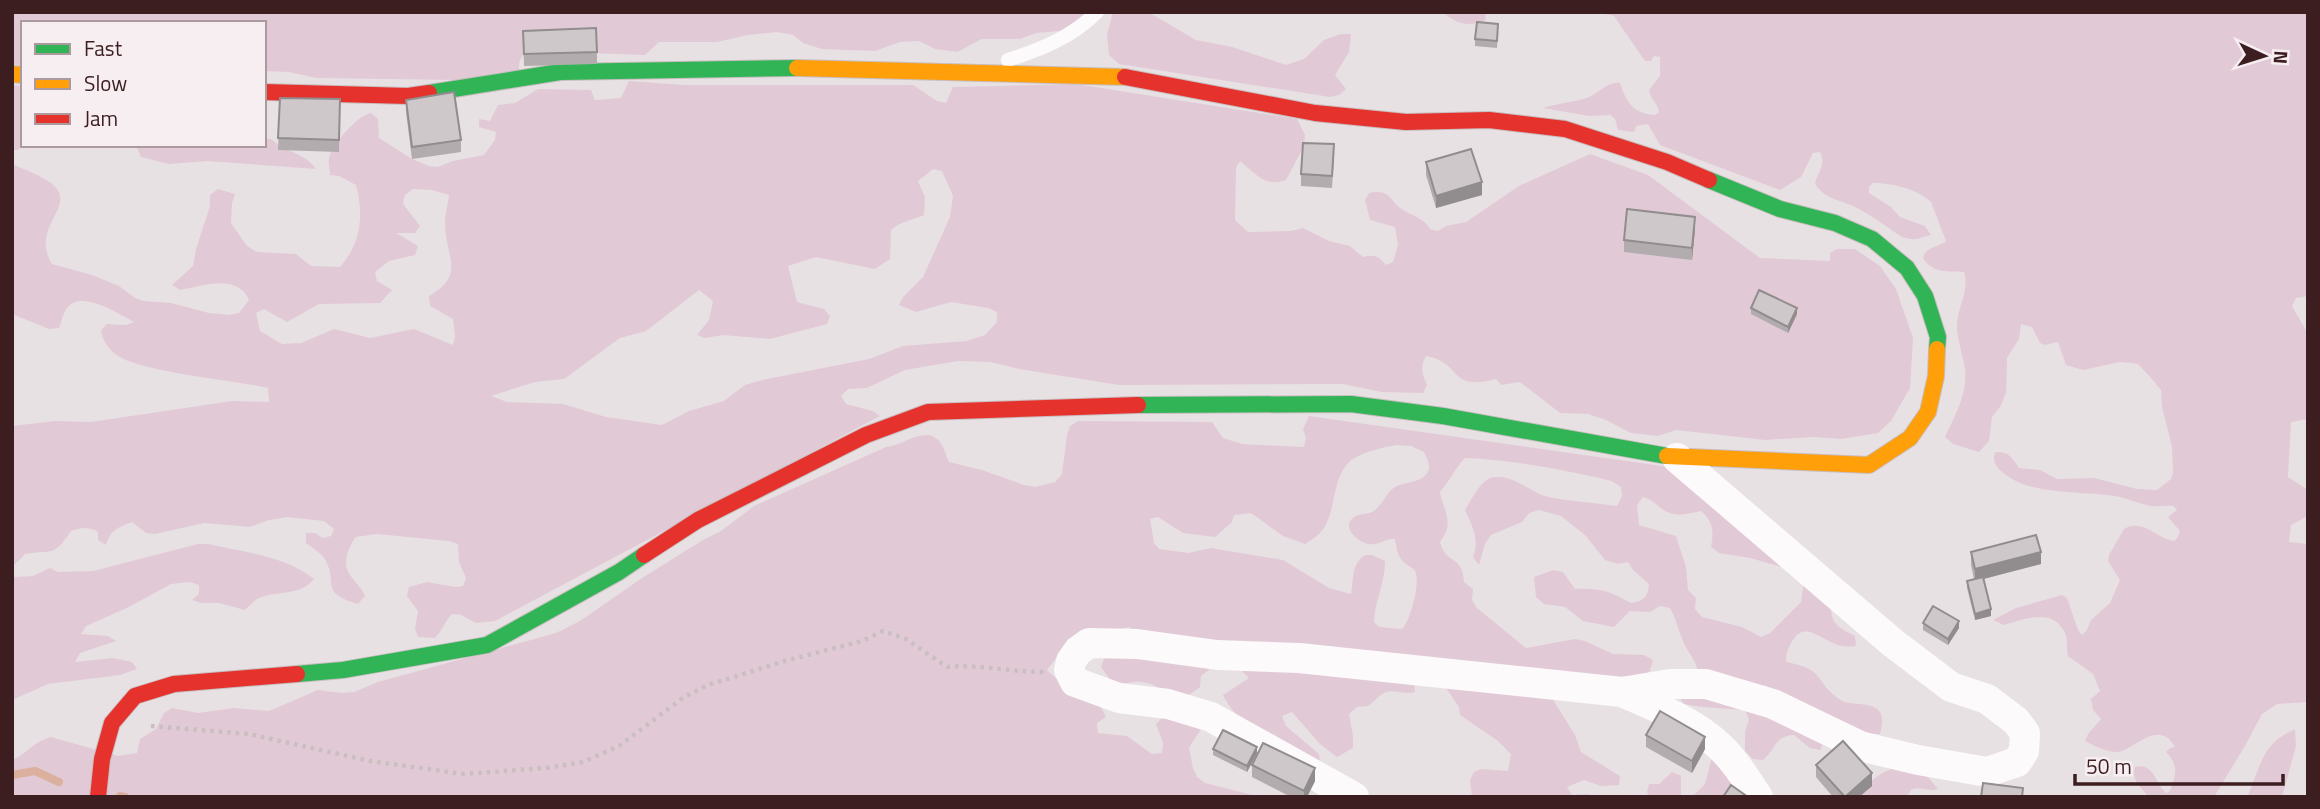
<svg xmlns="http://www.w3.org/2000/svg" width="2320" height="809" font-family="'Titillium Web',sans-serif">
  <rect width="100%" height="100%" fill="#e8e1e3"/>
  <path fill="#e2c9d6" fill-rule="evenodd" d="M12,12H1088L1071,30L1036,33L1020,39H982L957,52L935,49L919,41L900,42L875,51L822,49L803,43L793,35L777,32L748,35L717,42H659L645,55L528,51C516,59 519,69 520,81L316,78L289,72L264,71V23H23V66L12,64Z
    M1113,12H1148L1196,40L1232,47L1286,65L1304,59L1324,40L1341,34H1351L1349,52L1335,75L1346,89L1339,95L1330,97L1119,64L1109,55L1107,34Z
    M1443,12H1483L1486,15L1485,21C1469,27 1455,24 1443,12Z
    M1596,12H2308V296L2296,298L2292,306L2308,334V419L2291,422L2288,477L2308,490V516L2291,525L2289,542L2308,544V702L2277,704L2262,714L2245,746L2214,797H2149C2141,788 2131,780 2135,767C2154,762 2155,783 2166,793L2170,791C2176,773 2179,766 2166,752L2170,748L2175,747C2158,717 2132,752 2117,752C2106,752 2095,746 2085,741L2088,734L2101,719L2093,710L2091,699L2100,691L2093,674L2068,656C2066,648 2068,640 2065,633C2053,607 2025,619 2004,625L1993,620L2016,608L2062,595L2067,598L2078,630L2082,635L2087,630L2091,620L2110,603L2120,580L2108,561L2109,555L2124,529C2143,518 2156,538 2174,541L2178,537L2180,531L2168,517L2177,510L2173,506C2166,505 2158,507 2151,506C2140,504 2127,498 2115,496C2087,492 2056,494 2029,486C2016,483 1986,467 1996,452C2008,451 2013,458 2019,468L2040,470L2057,479L2094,478L2137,489L2157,490L2171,479L2173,473L2172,447L2162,407L2161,390L2151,378L2138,364L2132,363L2120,362L2083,370L2066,365L2058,342L2045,345L2040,343L2032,327L2021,324L2019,339L2007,358L2006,393L2000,407L1992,417L1989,441L1979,452L1953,444L1945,437C1955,415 1968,394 1965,369C1963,355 1957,340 1957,326C1957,307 1970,291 1964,272C1948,271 1933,274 1923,258C1926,246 1938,248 1946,241L1931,202C1917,189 1892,183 1873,183L1869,187V193L1891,207L1900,217L1925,226L1931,235C1918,237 1919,242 1902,237C1888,228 1874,217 1859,209C1843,200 1826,201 1815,184C1817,172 1827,165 1820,152L1813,153L1801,177L1780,190L1660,145L1648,124L1636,126L1634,132L1618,130L1615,119L1610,115L1589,116L1543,108C1558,103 1576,102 1589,97C1599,93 1608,81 1620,83C1626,101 1633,114 1655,115L1659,112C1658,103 1650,99 1649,90L1660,76V57L1654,56L1651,61H1645L1614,16Z
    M629,81L684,85H913L937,101L946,103L953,87L1076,84L1297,119L1305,135L1304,146L1286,180C1265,188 1255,173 1240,161L1236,168L1235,220L1248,232L1291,231L1303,228L1329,241L1350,246L1363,257C1374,254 1379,256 1386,265L1393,262L1398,245L1395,227L1370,220L1365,200L1369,193C1375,192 1380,191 1386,194C1391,197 1394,203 1398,206C1408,216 1422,215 1430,229L1438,231L1446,226L1466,222L1519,186L1590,154L1648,175L1760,258L1830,261V253L1837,249H1855L1880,266L1896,289L1913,338L1910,388L1891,421L1878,433L1841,439L1813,437L1765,440L1676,430L1658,436L1631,433L1606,420L1588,414L1560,413L1520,382L1501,385L1496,379C1447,392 1464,363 1426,356C1420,367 1422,373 1427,385L1423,393L1382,392L1343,384L1119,385L1019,369L990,362L958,361L905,370L867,388L848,389L841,396L846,404L873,411L880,416L495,621L476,623L461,615L452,614C444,622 443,630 435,638L418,637L415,629L418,611L407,596L409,587L427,582L455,587L463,586L466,578L459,562L458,544L449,541L377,534L356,537C349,545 342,563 349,573C354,582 361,586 365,596L358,604C317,592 340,583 324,558C320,552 312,548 306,543V533H315L323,538L331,536L334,529L324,521L287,517L269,520L250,527L204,523L155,534L146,533L132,522C119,527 110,530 106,545L98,540V532C88,526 82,528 71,531C53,558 53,549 25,554L12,567V426L55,421L91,422L232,401L269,402L268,388C235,380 135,372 114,353C107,347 102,339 101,330L107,324L126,325L134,322C119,314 82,290 68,307C63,312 62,321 59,328L49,329L12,314V164C25,170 41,175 52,184C79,206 29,227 52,264L92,275L119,286L135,298L144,301L171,303L209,313L229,315L239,313L249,300C237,273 203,286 180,290L172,285L193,266L196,249L210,206V195L218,189L235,194L232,203L231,223L247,246L257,252L296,254L311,266L340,267C361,243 364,215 356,185L339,176L330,175C330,170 328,162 329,158C333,143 358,115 371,113L378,119L379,138L412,159L429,166L438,167L453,161L484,155L495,140L496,132L479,127V119L490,121L498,105L515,103L538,89L591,90L595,100L621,98ZM933,169L942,171L953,196L950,217L923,277L903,297L899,305L916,312L951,302L988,308L997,312V322L985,335L967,341L903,346L869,359L762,380L745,385L724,401L689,411L662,425L606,417L563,404L507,402L491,396L535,382L564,379L620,338L646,331L699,290L713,301L709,320L697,335L705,338L723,335L770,339L827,324L830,316L824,309L797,302L788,266L816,257L875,269L890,259L891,230C899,222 913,220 924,215L925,197L918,181ZM413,189L432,190L449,195C448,204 445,214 445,223C445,257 467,274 429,296L430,306L453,319L455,336L453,345L414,329L370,338L334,329L301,343L282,344L260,331L256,313L264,309L287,322L319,304L380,303L392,290L377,281L375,272L389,261L415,255L418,246L396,233H415L420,226L403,204L405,195Z
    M12,85L23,86V144L18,150H12Z
    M264,139H271C284,152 304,152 316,169L207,161L169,164L141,157L136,145H264Z
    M1309,416L1669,467L1792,570L1750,558L1719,553L1711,547C1714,531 1713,521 1701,511C1687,514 1674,518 1662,509C1654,503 1653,500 1643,497L1637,505L1639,525L1676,536L1686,567L1688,590L1696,598L1695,609L1702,617L1742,627L1761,637L1770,633L1801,602L1804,582L1831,607C1831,625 1840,628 1855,636L1856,646C1847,647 1841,647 1833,643C1819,637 1804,622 1793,640C1788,648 1786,653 1786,662C1827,670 1813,680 1839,699C1852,710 1892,693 1880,734H1870L1764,685L1759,695L1825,740L1820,750L1810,748L1794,735C1774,736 1776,749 1763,760L1753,759L1745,751V731L1749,720L1745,710C1734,709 1689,707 1683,703C1682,701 1678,695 1677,693L1698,672C1696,659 1687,652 1683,641C1678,629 1676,618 1670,608L1660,606L1650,612L1630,611L1614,627L1583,621L1565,607L1544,604L1536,597L1534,577L1553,570L1563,572L1575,589C1601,588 1609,591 1631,603C1644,601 1648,597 1649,584L1633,570L1628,562L1618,564L1605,560L1585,535L1561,516L1539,510L1529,513L1522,522L1491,535L1485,544L1479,565L1473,557C1480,539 1472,526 1465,510C1471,501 1478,485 1488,479C1506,470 1529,491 1545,496C1564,501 1597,503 1617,506L1622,496L1621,487L1612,481C1564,470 1514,460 1465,458C1455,468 1450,481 1440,492C1444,512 1455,523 1440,542C1446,565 1463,555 1464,582L1473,589L1472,600L1477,608L1526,648L1575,639L1585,641L1613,654L1644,655L1653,660L1650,671L1641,676L1607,681L1414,680L1415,692C1404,695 1395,689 1386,692C1380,694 1374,702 1368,706L1357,707L1349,714L1353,736V748L1337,757L1320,744L1292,712L1282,716L1286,726L1319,754L1320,764C1288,747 1239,730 1223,695L1249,678L1242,671L1210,669L1201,676L1200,687C1175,709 1166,685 1142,682C1132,681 1123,685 1113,684L1101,667L1105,656L1145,639L1129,627L1070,640L1047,670C1063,688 1097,692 1106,717L1097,723L1098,733L1127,736L1152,754L1162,753L1163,743L1156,724L1163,717L1201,729L1189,748L1193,768L1197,777L1205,783L1260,797H12V760C27,754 34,741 51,737L118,756L137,753L140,739L156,729L164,713L172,708L198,713L234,708L269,711L318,690L341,693L354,692L378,682L556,633L580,621L642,578L703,540L721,531L754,506L886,447C903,446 925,425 939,441C944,446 946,456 949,462L982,470L1024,485L1035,487L1055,482L1062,474L1067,435L1070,426L1078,421L1212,422L1223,438L1242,444L1304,447L1306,438L1303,429ZM1396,445L1411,446L1424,452C1427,459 1432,466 1427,473C1422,482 1406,482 1397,486C1387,490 1384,503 1375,510C1370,515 1360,513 1354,517C1340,527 1358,542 1368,544C1378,546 1385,538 1395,539C1397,550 1397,557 1406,564C1409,566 1413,568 1415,571C1421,581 1410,622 1402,629L1379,627L1374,622C1375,600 1385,584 1385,561L1372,555H1365C1351,564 1354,579 1351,594L1329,588L1283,560L1211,548L1188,553L1159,549L1154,543L1150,519L1158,517L1183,533L1215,537L1232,522L1234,515L1251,513L1283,536L1305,544C1309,541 1315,538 1319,534C1339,514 1329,476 1353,459C1366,451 1381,448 1396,445Z
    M198,544H208C243,552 285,556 314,579C299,597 278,590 259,598C254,600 249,606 245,610L219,603H201L192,600L199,594V585L190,582L171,584L129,607L86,626L81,634L108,636L116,641L80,653L75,662L113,658L132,662L137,669L120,675L48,684L12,700V572L15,577L33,576L50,568L58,572L93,571Z
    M1444,685L1552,698L1575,735L1581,752L1620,776L1619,785L1601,786L1584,780L1567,787L1572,795L1588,794L1598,797H1472L1470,780L1474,772L1481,769L1508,771L1511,754L1498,741L1460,715L1459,707Z
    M2295,729L2296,746L2282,797H2247C2262,765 2260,745 2295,729Z
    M1712,757L1743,797H1692L1705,784Z
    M1908,766L1928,777L1938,789C1928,792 1920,786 1911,790L1907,797H1859C1871,778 1886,767 1908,766Z
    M1672,772L1681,776V794L1683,797H1649L1647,792L1649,784H1659Z"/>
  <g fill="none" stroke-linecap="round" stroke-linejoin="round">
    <path stroke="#dbb09e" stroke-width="8" d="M12,775L35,771L59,782
      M120,796L125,797"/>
    <defs>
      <path id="fast" d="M429,93L560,72L797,68
        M1709,180L1780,209L1835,223L1872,239L1907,268L1925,296L1938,337L1937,349
        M1138,405L1351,404L1443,416L1667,456
        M297,674L343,670L487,645L619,572L644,555"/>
      <path id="slow" d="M797,68L1125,77
        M12,74L23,75
        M1667,456L1869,465L1910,438L1928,412L1936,376L1937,349"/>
      <path id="jam" d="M1125,77L1315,113L1406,122L1489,120L1565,129L1667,162L1709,180
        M264,92L408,96L429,93
        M644,555L698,520L866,435L928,412L1138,405
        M98,797L102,759L112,723L135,696L174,684L297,674"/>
    </defs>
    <use href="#fast" stroke="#c8bdbf" stroke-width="18"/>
    <use href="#slow" stroke="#c8bdbf" stroke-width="18"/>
    <use href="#jam" stroke="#c8bdbf" stroke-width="18"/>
    <path stroke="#c9bfc0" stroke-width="4.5" stroke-dasharray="3.5 5" stroke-linecap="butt" d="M151,726L249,734L370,761L463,774L546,768L583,762L619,746L684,697L708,685L785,661L862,641L883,631L906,639L947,667C980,664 1011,672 1044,672"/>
    <path stroke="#fcfafb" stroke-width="14" d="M1008,60C1042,49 1072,37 1097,12"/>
    <path stroke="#fcfafb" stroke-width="30" d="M1622,692L1670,684H1706L1773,704L1860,746L1918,760L1987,772L2017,762L2024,751L2025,733L2016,721L1987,699L1951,687L1893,643L1677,458
      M1354,797L1211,717L1168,704L1119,698L1075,682L1069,670L1071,661L1078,651L1089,643L1137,644L1217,655L1299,658L1622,692C1661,709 1706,726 1733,761C1742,772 1750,785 1758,797"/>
    <use href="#fast" stroke="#30b455" stroke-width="16"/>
    <use href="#slow" stroke="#ff9f0a" stroke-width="16"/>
    <use href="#jam" stroke="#e5322d" stroke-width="16"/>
  </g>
  <path fill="#b2acae" d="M1498,30L1497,48L1475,46V39Z
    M523,31L597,52V64L524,66Z
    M280,98L340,99L339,152L278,150Z
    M406,100L461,140V152L412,159L406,112Z
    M1334,157L1332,188L1301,186V174Z
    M1426,162L1482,195L1436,208L1426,175Z
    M1695,229L1692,260L1624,252V240Z
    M1751,308L1797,314L1788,333L1751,314Z
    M1971,552L2041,564L1984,579L1991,616L1975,620L1967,588V581L1974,579L1971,565Z
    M1923,623L1959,628L1948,645L1923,630Z
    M1646,735L1705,749L1692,773L1646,747Z
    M1213,749L1257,753L1247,772L1213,755Z
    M1252,765L1315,781L1307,797H1291L1252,777Z
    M1816,765L1872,786L1859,797H1833L1816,777Z"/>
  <path fill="#918c8d" d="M1482,182V195L1436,208V196Z
    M1695,217V229L1692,260V248Z
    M1797,308V314L1788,333V327Z
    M2041,552V564L1975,581V569Z
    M1991,609V616L1975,620V614Z
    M1959,621V628L1948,645V639Z
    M1705,737V749L1692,773V761Z
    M1257,747V753L1247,772V766Z
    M1315,768V781L1307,797H1304V791Z
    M1872,773V786L1859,797H1845Z"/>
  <path fill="#cfc8ca" stroke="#918c8d" stroke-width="2" d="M1477,22L1498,24L1497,41L1475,39Z
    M596,28L597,52L524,54L523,31Z
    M454,92L461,140L412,147L406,100Z
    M280,98L340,99L339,140L278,138Z
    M1303,143L1334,144L1332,176L1301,174Z
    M1471,149L1482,182L1436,196L1426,162Z
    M1627,209L1695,217L1692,248L1624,240Z
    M1759,290L1797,308L1788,327L1751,308Z
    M2036,535L2041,552L1975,569L1971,552Z
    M1983,577L1991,609L1975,614L1967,581Z
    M1933,606L1959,621L1948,639L1923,623Z
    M1660,711L1705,737L1692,761L1646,735Z
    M1223,730L1257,747L1247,766L1213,749Z
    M1843,741L1872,773L1845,797L1816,765Z
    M1263,743L1315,768L1304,791L1252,765Z
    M1983,783L2023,788L2022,797H1981Z
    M1731,785L1748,797H1723Z"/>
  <rect width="2320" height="809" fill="none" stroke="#3c1e21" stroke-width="28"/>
  <rect x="21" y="21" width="245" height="126" fill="#f7eef2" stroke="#ac9b9e" stroke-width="2"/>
  <rect x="35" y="44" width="35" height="10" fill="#30b455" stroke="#ac9b9e" stroke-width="2"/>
  <text x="84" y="56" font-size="21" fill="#3c1e21">Fast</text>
  <rect x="35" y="79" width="35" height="10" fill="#ff9f0a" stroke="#ac9b9e" stroke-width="2"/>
  <text x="84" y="91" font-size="21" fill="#3c1e21">Slow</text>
  <rect x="35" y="114" width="35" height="10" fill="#e5322d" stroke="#ac9b9e" stroke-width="2"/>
  <text x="84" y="126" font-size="21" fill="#3c1e21">Jam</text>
  <g transform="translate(2264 56) rotate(94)" stroke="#f7eef2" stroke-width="5" paint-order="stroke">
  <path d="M0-5L12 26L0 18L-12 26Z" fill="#3c1e21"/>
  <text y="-10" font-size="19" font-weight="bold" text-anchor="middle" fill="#3c1e21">N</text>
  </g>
  <path d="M2075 774v10h208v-10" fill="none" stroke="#3c1e21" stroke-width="3.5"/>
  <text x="2086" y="774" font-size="21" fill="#3c1e21" stroke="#f7eef2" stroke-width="5" paint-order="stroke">50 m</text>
</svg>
